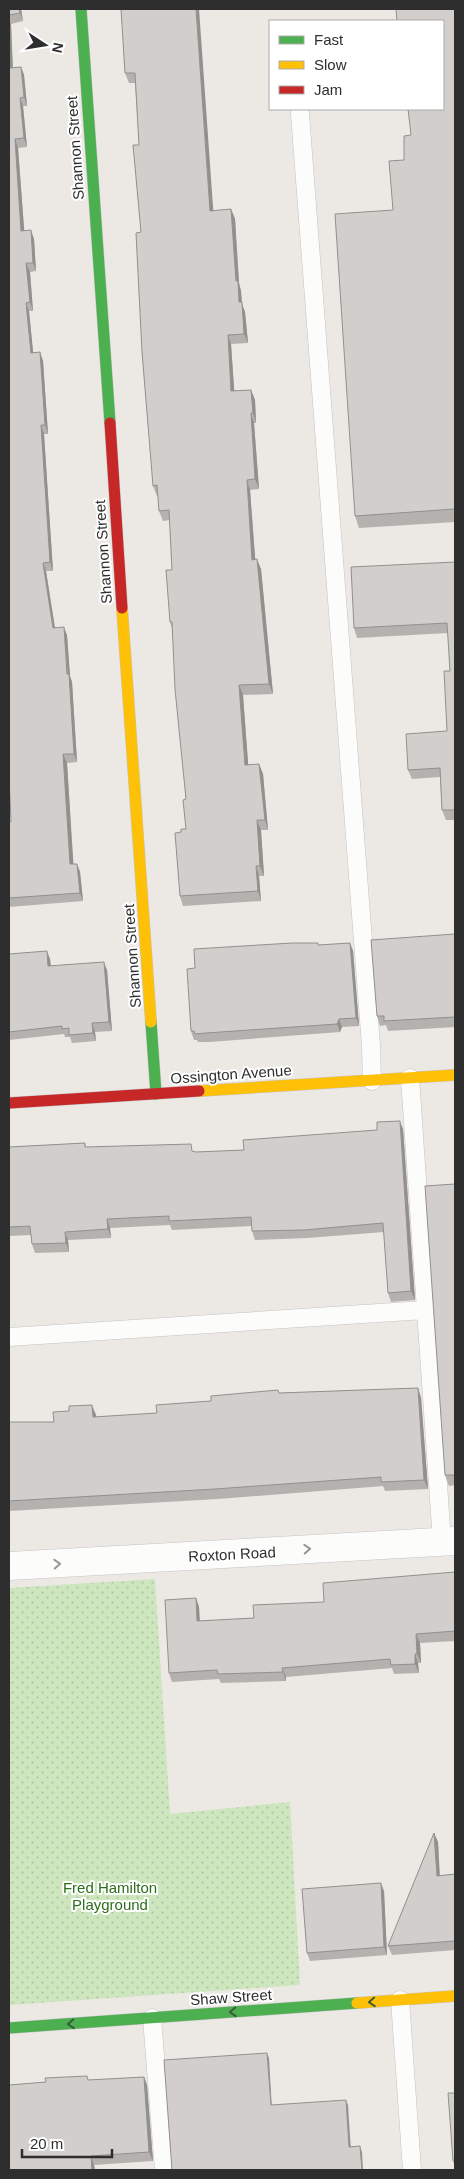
<svg xmlns="http://www.w3.org/2000/svg" width="464" height="2179" font-family="Arial,sans-serif">
  <defs>
    <pattern id="park-dots" width="8" height="8" patternUnits="userSpaceOnUse" patternTransform="scale(1.25)"><rect width="8" height="8" fill="#cee6be"/><path d="M2 2h.1M6 6h.1" fill="none" stroke="#b1c6a4" stroke-width="1.8" stroke-linecap="round"/></pattern>
  </defs>
  <rect width="100%" height="100%" fill="#ece8e4"/>
  <path fill="url(#park-dots)" d="M155,1579L170,1814L290,1802L300,1985L9,2005V1588Z"/>
  <g fill="none" stroke-linecap="round" stroke-linejoin="round">
    <defs>
      <path id="lane" d="M300,114L371,1046L372,1081
        M410,1078L442,1542
        M9,1337L425,1310
        M400,2000L412,2170
        M152,2018L164,2170"/>
      <path id="street" d="M9,1566L455,1541"/>
      <path id="fast" d="M81,9L110,423
        M151,1022L156,1094
        M9,2028L357,2003"/>
      <path id="slow" d="M122,608L151,1022
        M199,1091L455,1075
        M357,2003L455,1996"/>
      <path id="jam" d="M110,423L122,608
        M9,1103L199,1091"/>
    </defs>
    <use href="#lane" stroke="#c5c4c5" stroke-width="19"/>
    <use href="#street" stroke="#c5c4c5" stroke-width="29"/>
    <use href="#fast" stroke="#c5c4c5" stroke-width="12"/>
    <use href="#slow" stroke="#c5c4c5" stroke-width="12"/>
    <use href="#jam" stroke="#c5c4c5" stroke-width="12"/>
    <use href="#lane" stroke="#fcfcfb" stroke-width="18"/>
    <use href="#street" stroke="#fcfcfb" stroke-width="28"/>
    <use href="#fast" stroke="#4caf50" stroke-width="11"/>
    <use href="#slow" stroke="#ffc107" stroke-width="11"/>
    <use href="#jam" stroke="#c62828" stroke-width="11"/>
  </g>
  <path fill="#b4b1af" d="M9,9H21L23,21L11,24L13,67H21L24,75L27,106H23L27,147L18,148L24,231L34,239L36,271L30,272L33,311H29L33,353L40,352L43,361L48,434H44L53,571H46L55,627L67,635L70,676L72,682L77,762L67,763L73,864H77L80,872L83,901L9,907V822H11L9,777Z
    M121,9L213,211L231,209L235,219L239,283L241,291L242,304L245,312L248,343L231,344L234,391L251,390L255,400L256,423H254L259,489L250,490L255,559L261,569L273,694L243,695L248,765L259,764L263,774L268,830H261L264,876H259L261,901L183,906L180,896L181,832L186,829V799L172,628L170,622L172,570L170,520L163,521L159,511L158,496H157L153,486L141,232L139,145L135,83H129L125,73Z
    M455,9V522L359,528L355,516L393,210L404,160L411,135L443,109Z
    M455,562V820H446L442,810L440,777L412,779L408,770L447,731L450,671L448,633L357,638L354,628Z
    M455,934V1027L388,1031L386,1025L380,1026L377,1016Z
    M350,943L353,951L359,1026L342,1027L340,1032L209,1042H198L197,1040H194L191,1031L195,968L319,945Z
    M9,954L50,959L51,966L107,970L112,1031L95,1032L96,1041L72,1043L70,1037H65L64,1034L9,1040Z
    M403,1129L415,1300L391,1302L388,1293L384,1232L307,1238L255,1240L252,1231V1226L172,1230L170,1225L110,1228L111,1238L68,1240L69,1252L35,1253L32,1244L31,1235L9,1236V1147L85,1143L86,1147L196,1152L244,1150Z
    M455,1184V1485L449,1486L445,1475Z
    M418,1388L421,1398L428,1489L385,1491L383,1486L218,1499L9,1511V1422H54L96,1415V1417L157,1413L211,1401L279,1393Z
    M455,1572V1641L420,1643L421,1663H418L419,1673L394,1674L392,1668L286,1677V1681L221,1683L219,1679L172,1682L169,1673L196,1598L199,1607L200,1621L254,1618Z
    M434,1833L438,1842L440,1876L455,1874V1950L392,1955L388,1946Z
    M384,1891L387,1955L310,1961L307,1953Z
    M144,2077L147,2085L153,2161L94,2165L95,2170H9L89,2080Z
    M455,2093V2167L453,2161Z"/>
  <path fill="#92908e" d="M19,9H21L23,21L20,13Z
    M196,9H199L214,221L210,211Z
    M9,19L11,24L13,76L10,68Z
    M21,67L24,75L27,106L24,97Z
    M20,98L23,106L27,147L24,138Z
    M15,139L18,148L25,240L21,231Z
    M231,209L235,219L239,283L241,291L242,304L245,312L248,343L244,334L236,281Z
    M31,230L34,239L36,271L33,263Z
    M26,263L30,272L33,311L30,302Z
    M26,303L29,311L34,361L31,353Z
    M228,335L231,344L235,401L231,391Z
    M40,352L43,361L48,434L45,425Z
    M251,390L255,400L256,423L253,413Z
    M251,413L254,423L259,489L255,479Z
    M41,425L44,434L53,571L50,562Z
    M247,480L250,490L256,569L252,560Z
    M257,559L261,569L273,694L269,684Z
    M43,563L46,571L56,636L53,628Z
    M64,627L67,635L70,676L72,682L77,762L74,754Z
    M239,685L243,695L249,775L245,765Z
    M63,754L67,763L74,873L70,864Z
    M259,764L263,774L268,830L265,820Z
    M257,820L261,830L264,876L260,866Z
    M77,864L80,872L83,901L80,893Z
    M256,866L259,876L261,901L258,891Z
    M350,943L353,951L359,1026L356,1018Z
    M47,951L50,959L51,974L48,966Z
    M104,962L107,970L112,1031L109,1022Z
    M339,1019L342,1027L340,1032L337,1024Z
    M92,1023L95,1032L96,1041L93,1033Z
    M400,1121L403,1129L415,1300L411,1291Z
    M107,1219L110,1228L111,1238L108,1229Z
    M65,1232L68,1240L69,1252L66,1243Z
    M418,1388L421,1398L428,1489L424,1480Z
    M92,1405L96,1415L97,1426L93,1417Z
    M196,1598L199,1607L200,1630L197,1621Z
    M416,1634L420,1643L421,1663L417,1654Z
    M415,1654L418,1663L419,1673L415,1664Z
    M282,1668L286,1677V1681L283,1672Z
    M434,1833L438,1842L440,1885L437,1876Z
    M381,1883L384,1891L387,1955L384,1947Z
    M267,2053L269,2058L272,2110L271,2105Z
    M144,2077L147,2085L153,2161L149,2152Z
    M346,2100L348,2105L351,2152L349,2147Z
    M360,2146L362,2152L363,2170H362Z
    M91,2156L94,2165L95,2170H92Z"/>
  <path fill="#d1cecb" stroke="#92908e" d="M9,9H19L20,13L9,15Z
    M121,9H196L210,211L231,209L236,281H238L239,302H242L244,334L228,335L231,391L251,390L253,413H251L255,479L247,480L252,560L257,559L269,684L239,685L245,765L259,764L265,820H257L260,866H256L258,891L180,896L175,833L181,832V829H186L183,800L186,799L175,689L172,622H170L166,570H172L169,510L159,511L157,485L153,486L142,352L136,233L141,232L133,145H139L135,73H125Z
    M396,9H455V509L355,516L335,214L393,210L389,161L404,160V136L411,135L408,109H443V21H397Z
    M9,39L10,68L21,67L24,97L20,98L24,138L15,139L21,231L31,230L33,263H26L30,302L26,303L31,353L40,352L45,425H41L50,562L43,563L53,628L64,627L67,674H69L74,754H63L70,864H77L80,893L9,898V822H11L9,776Z
    M455,562V810H442L440,768L408,770L406,734L447,731L444,671H450L447,623L354,628L351,567Z
    M455,934V1017L384,1021V1016H377L371,940Z
    M292,943H318V945L350,943L356,1018L339,1019L337,1024L206,1033L195,1034L194,1031H191L187,969L195,968L194,949Z
    M47,951L48,966L104,962L109,1022L92,1023L93,1033L69,1035V1028L62,1029V1026L9,1032V954Z
    M400,1121L411,1291L388,1293L383,1223L304,1230L252,1231L251,1217L169,1221V1216L107,1219L108,1229L65,1232L66,1243L32,1244L30,1226L9,1227V1147L85,1143V1147L191,1144L192,1151L196,1152L244,1150L243,1140L377,1130V1122Z
    M455,1184V1475H445L425,1186Z
    M418,1388L424,1480L381,1482V1477L215,1489L9,1501V1422H54L53,1412L69,1411V1406L92,1405L93,1417L157,1413L156,1405L211,1401V1396L278,1390L279,1393Z
    M455,1572V1631L416,1634L417,1654H415V1664L391,1665L390,1659L282,1668L283,1672L218,1674L217,1670L169,1673L165,1600L196,1598L197,1621L254,1618L253,1605L324,1602L323,1583Z
    M434,1833L437,1876L455,1874V1941L388,1946Z
    M381,1883L384,1947L307,1953L302,1889Z
    M267,2053L271,2105L346,2100L349,2147L360,2146L362,2170H172L164,2060Z
    M87,2076L88,2080L144,2077L149,2152L91,2156L92,2170H9V2085L46,2082L45,2078Z
    M448,2093H455V2161H453Z"/>
  <defs><path id="oneway-chevron" d="M-2-3.5L2.5 0L-2 3.5" fill="none" stroke-width="1.6" stroke-linecap="round" stroke-linejoin="round" transform="scale(1.25)"/></defs>
  <g stroke="#959594">
    <use href="#oneway-chevron" transform="translate(307 1549) rotate(-3)"/>
    <use href="#oneway-chevron" transform="translate(57 1564) rotate(-3)"/>
  </g>
  <g stroke="#385b3a">
    <use href="#oneway-chevron" transform="translate(372 2002) rotate(176)"/>
    <use href="#oneway-chevron" transform="translate(233 2012) rotate(176)"/>
    <use href="#oneway-chevron" transform="translate(71 2024) rotate(176)"/>
  </g>
  <g text-anchor="middle" dominant-baseline="central" stroke-width="4" stroke-linejoin="round" paint-order="stroke">
    <g font-size="15" fill="#2e2e2e" stroke="#fff">
      <text transform="translate(75 148) rotate(-94)">Shannon Street</text>
      <text transform="translate(103 552) rotate(-94)">Shannon Street</text>
      <text transform="translate(132 956) rotate(-94)">Shannon Street</text>
      <text transform="translate(231 1074) rotate(-4)">Ossington Avenue</text>
      <text transform="translate(232 1554) rotate(-3)">Roxton Road</text>
      <text transform="translate(231 1997) rotate(-4)">Shaw Street</text>
    </g>
    <g font-size="15" fill="#2c6e1b" stroke="#fff">
      <text x="110" y="1887">Fred Hamilton<tspan x="110" dy="17">Playground</tspan></text>
    </g>
  </g>
  <rect width="464" height="2179" fill="none" stroke="#2e2e2e" stroke-width="20"/>
  <rect x="269" y="20" width="175" height="90" fill="#ffffff" stroke="#ababab"/>
  <rect x="279" y="36" width="25" height="8" fill="#4caf50" stroke="#ababab"/>
  <text x="314" y="45" font-size="15" fill="#2e2e2e">Fast</text>
  <rect x="279" y="61" width="25" height="8" fill="#ffc107" stroke="#ababab"/>
  <text x="314" y="70" font-size="15" fill="#2e2e2e">Slow</text>
  <rect x="279" y="86" width="25" height="8" fill="#c62828" stroke="#ababab"/>
  <text x="314" y="95" font-size="15" fill="#2e2e2e">Jam</text>
  <g transform="translate(45 45) rotate(102)" stroke="#ffffff" stroke-width="4" paint-order="stroke">
  <path d="M0-4L9 19L0 12L-9 19Z" fill="#2e2e2e"/>
  <text y="-8" font-size="14" font-weight="bold" text-anchor="middle" fill="#2e2e2e">N</text>
  </g>
  <path d="M22 2149v8h90v-8" fill="none" stroke="#2e2e2e" stroke-width="2.5"/>
  <text x="30" y="2149" font-size="15" fill="#2e2e2e" stroke="#ffffff" stroke-width="4" paint-order="stroke">20 m</text>
</svg>
